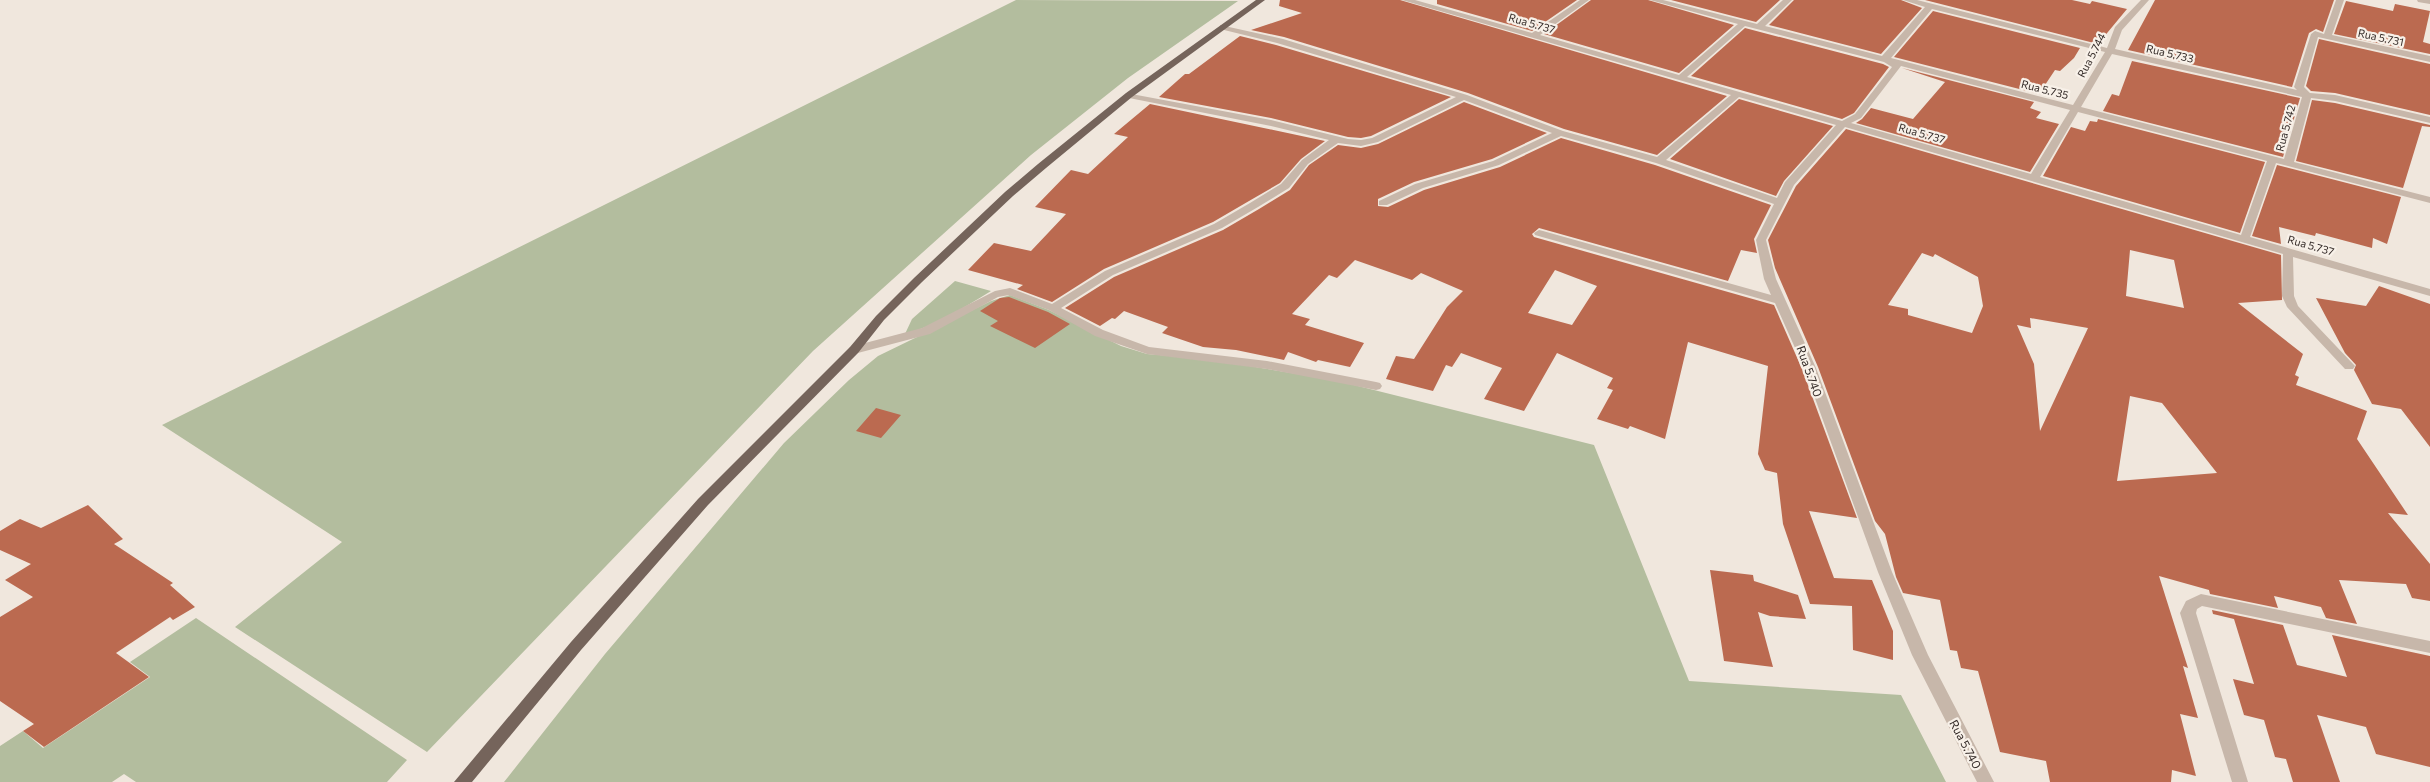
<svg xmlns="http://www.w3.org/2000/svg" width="2430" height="782" font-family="Commissioner,sans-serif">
  <rect width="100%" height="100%" fill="#f0e7dd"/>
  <path fill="#b3bd9e" d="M1016,0L1238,1L1128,78L1031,155L813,351L427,752L235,627L342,542L162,425Z
    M955,281L991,291C963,308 936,326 905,334L912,319Z
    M1010,295L1049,310L1121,346L1147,354L1207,359L1334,380L1594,445L1689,681L1901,695L1946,782H504L605,654L784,443L849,380L878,356L991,301Z
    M196,618L407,760L387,782H136L124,774L112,782H0V746L23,731L43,748L150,677L130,662Z"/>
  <path fill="#bb6a50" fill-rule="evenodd" d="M1280,0H1400L1727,96L1657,155L1564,129L1468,93L1284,37L1251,30L1302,13L1279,6Z
    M1437,0H1577L1532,31L1437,4Z
    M1591,0H1648L1734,25L1679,73L1544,34Z
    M1671,0H1780L1756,22Z
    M1794,0H1901L1922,8L1881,54L1769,25Z
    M1925,0H2072L2090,4L2092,1L2127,9L2098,44Z
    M2155,0H2334L2323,32L2316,29L2309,33L2292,87L2128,50Z
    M2346,1L2393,11L2395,4L2430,11L2423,42L2430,44V54L2334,34Z
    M1933,11L2080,48L2074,58L2060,71L2055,70L2039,94L1894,57Z
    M1745,28L1883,64L1889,67L1854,113L1842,119L1691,76Z
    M1240,36L1276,45L1451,97L1371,136L1361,138L1348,137L1271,118L1159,97L1185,74H1189Z
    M2319,39L2430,64V115L2335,93L2311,91L2306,86Z
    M2132,61L2300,98L2283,157L2103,111L2112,94L2119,96Z
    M1902,68L2034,102L2030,108L2041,112L2036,118L2059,124L2030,172L1856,123L1862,119L1871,108L1913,119L1945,82Z
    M1739,99L1833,126L1784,181L1776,196L1670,159Z
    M2312,100L2335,103L2430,125V127L2422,126L2403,188L2296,161Z
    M1464,102L1547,133L1492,159L1414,182L1378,199V206L1388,207L1424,190L1500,167L1561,138L1655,165L1771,205L1754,239L1757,253L1741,250L1728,281L1539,228L1532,234L1534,237L1774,305L1802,369L1857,518L1809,511L1834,578L1872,580L1893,631V660L1853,650L1852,606L1810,604L1783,524L1777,473L1765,470L1758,454L1768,366L1688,342L1665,439L1630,426L1628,429L1597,419L1613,390L1607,388L1613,378L1557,353L1524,411L1484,399L1502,368L1461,353L1452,367L1446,365L1433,391L1386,379L1396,356L1414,359L1447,307L1463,291L1421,273L1412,280L1355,260L1337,278L1329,275L1292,314L1310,319L1305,325L1364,343L1350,367L1318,360L1316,362L1288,352L1284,360L1236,350L1203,347L1162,333L1168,327L1124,311L1115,319L1112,318L1100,326L1065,308L1114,277L1223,230L1259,209L1290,190L1309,165L1338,145L1361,148L1378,144ZM1555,270L1597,286L1572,325L1528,313Z
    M1150,104L1325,141L1301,159L1280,183L1249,201L1213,222L1104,269L1052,302L1017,289L1023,285L968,270L994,243L1031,251L1066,214L1035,207L1071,170L1088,174L1128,137L1114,134Z
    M2098,119L2265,162L2240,233L2043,176L2071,127L2085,131L2090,121L2097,122Z
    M1846,129L2281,255L2282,300L2238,303L2303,354L2295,375L2299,377L2296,385L2367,411L2357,439L2408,515L2388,513L2430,564V601L2412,598L2406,584L2339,580L2357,624L2326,618L2321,607L2274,596L2278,608L2210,594L2209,590L2159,576L2188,668L2183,666L2198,718L2180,714L2196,776L2172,770L2171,782H2050L2046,761L2000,752L1978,671L1961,668L1957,651L1950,650L1940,600L1903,593L1896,577L1885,534L1875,521L1818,367L1775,268L1768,240L1796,186ZM2130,250L2174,260L2184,308L2126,296ZM1922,253L1933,257L1935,254L1978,277L1983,306L1972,333L1908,315V309L1888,305ZM2030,318L2088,328L2040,431L2034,364L2017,325L2031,328ZM2130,396L2162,403L2217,473L2117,481Z
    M2277,165L2401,197L2387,244L2373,238L2372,248L2316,233L2315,236L2279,227L2281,244L2252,236Z
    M2379,286L2430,304V447L2401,409L2372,404L2354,370L2356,365L2345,353L2316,298L2366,306Z
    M1009,297L1048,312L1070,324L1035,348L990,326L998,321L980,311L1000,298Z
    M876,408L901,415L881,438L856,431Z
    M88,505L123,539L114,544L173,583L170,585L195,607L173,620L170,617L116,653L149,677L44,747L23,731L34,724L0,701V617L33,597L5,580L31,564L0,550V531L20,519L41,528Z
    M1710,570L1753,575L1754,581L1798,595L1806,619L1770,616L1758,612L1773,667L1724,661Z
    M2212,610L2283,625L2297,665L2347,677L2332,635L2430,656V767L2376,754L2366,727L2317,715L2340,782H2293L2286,759L2275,757L2264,720L2244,715L2233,679L2254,684L2234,619L2213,614Z"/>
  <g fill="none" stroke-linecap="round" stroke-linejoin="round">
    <path fill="#c7b7aa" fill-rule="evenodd" d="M1402,0H1415L1532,33L1580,0H1589L1540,35L1679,75L1738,24L1650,0H1663L1757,24L1783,0H1792L1765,26L1882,56L1925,7L1903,0H1917L2107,48L2115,27L2141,0H2149L2122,30L2115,49L2297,90L2294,87L2311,34L2315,31L2324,34L2336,0H2344L2332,35L2430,56V62L2318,37L2304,87L2310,93L2335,95L2430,117V123L2335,101L2311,98L2294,162L2430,197V203L2276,163L2250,237L2430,289V296L2293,257L2294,296L2298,306L2355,366L2353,369H2345L2287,307L2282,296L2283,254L1845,127L1794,185L1766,240L1776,279L1816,368L1892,572L1928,655L1994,782H1977L1912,655L1878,572L1804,368L1775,303L1535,235L1534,233L1539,230L1543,231L1771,295L1764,279L1756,240L1774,204L1656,163L1561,136L1499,165L1423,188L1387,205H1379V201L1415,184L1493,161L1552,133L1464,100L1378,142L1361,146L1338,143L1308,164L1289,188L1258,207L1222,228L1113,275L1061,308L1103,330L1149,347L1267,361L1376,382L1380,383L1382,386L1380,389L1376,390L1267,369L1147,354L1095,336L1049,310L1009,295L998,297L930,334L854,354L848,350L850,347L922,328L995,291L1010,288L1052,304L1105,271L1214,224L1250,203L1281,184L1302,160L1329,140L1271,126L1129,98L1126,97V93L1271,120L1348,139L1361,140L1372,138L1456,97L1277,43L1220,29V25L1283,39L1467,95L1563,131L1657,157L1731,95ZM1932,9L2105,52L2073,105L1891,58ZM1745,26L1884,62L1892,67L1855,114L1842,121L1687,77ZM2112,54L2302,97L2284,159L2081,107ZM1901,66L2070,110L2031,174L1851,123L1861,118ZM1739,97L1836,125L1785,182L1777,198L1666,160ZM2078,112L2267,161L2241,235L2040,177Z
      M2417,0H2430V4L2418,2Z
      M2201,594L2430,641V653L2202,606L2197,609L2196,613L2248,782H2232L2180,613L2186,601Z"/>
    <path fill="#75645b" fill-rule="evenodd" d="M1256,0H1265L1132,97L1046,168L1013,196L922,282L884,320L858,353L708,505L581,650L472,782H454L571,642L698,499L850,347L876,316L914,278L1005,192L1038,164L1126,93Z"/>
  </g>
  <g text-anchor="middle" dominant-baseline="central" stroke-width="4.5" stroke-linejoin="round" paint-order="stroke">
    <g font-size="11" fill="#352c29" stroke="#f8f1e9">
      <text transform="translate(1532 23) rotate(16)">Rua 5.737</text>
      <text transform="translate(2381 37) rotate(12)">Rua 5.731</text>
      <text transform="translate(2170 53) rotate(13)">Rua 5.733</text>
      <text transform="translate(2091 55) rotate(-63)">Rua 5.744</text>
      <text transform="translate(2045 89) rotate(14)">Rua 5.735</text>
      <text transform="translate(2285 128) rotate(-75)">Rua 5.742</text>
      <text transform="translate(1922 133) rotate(16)">Rua 5.737</text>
      <text transform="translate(2311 245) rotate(16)">Rua 5.737</text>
    </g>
    <g font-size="12" fill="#352c29" stroke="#f8f1e9">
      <text transform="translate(1810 371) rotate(70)">Rua 5.740</text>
      <text transform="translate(1966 744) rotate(62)">Rua 5.740</text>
    </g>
  </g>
</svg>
